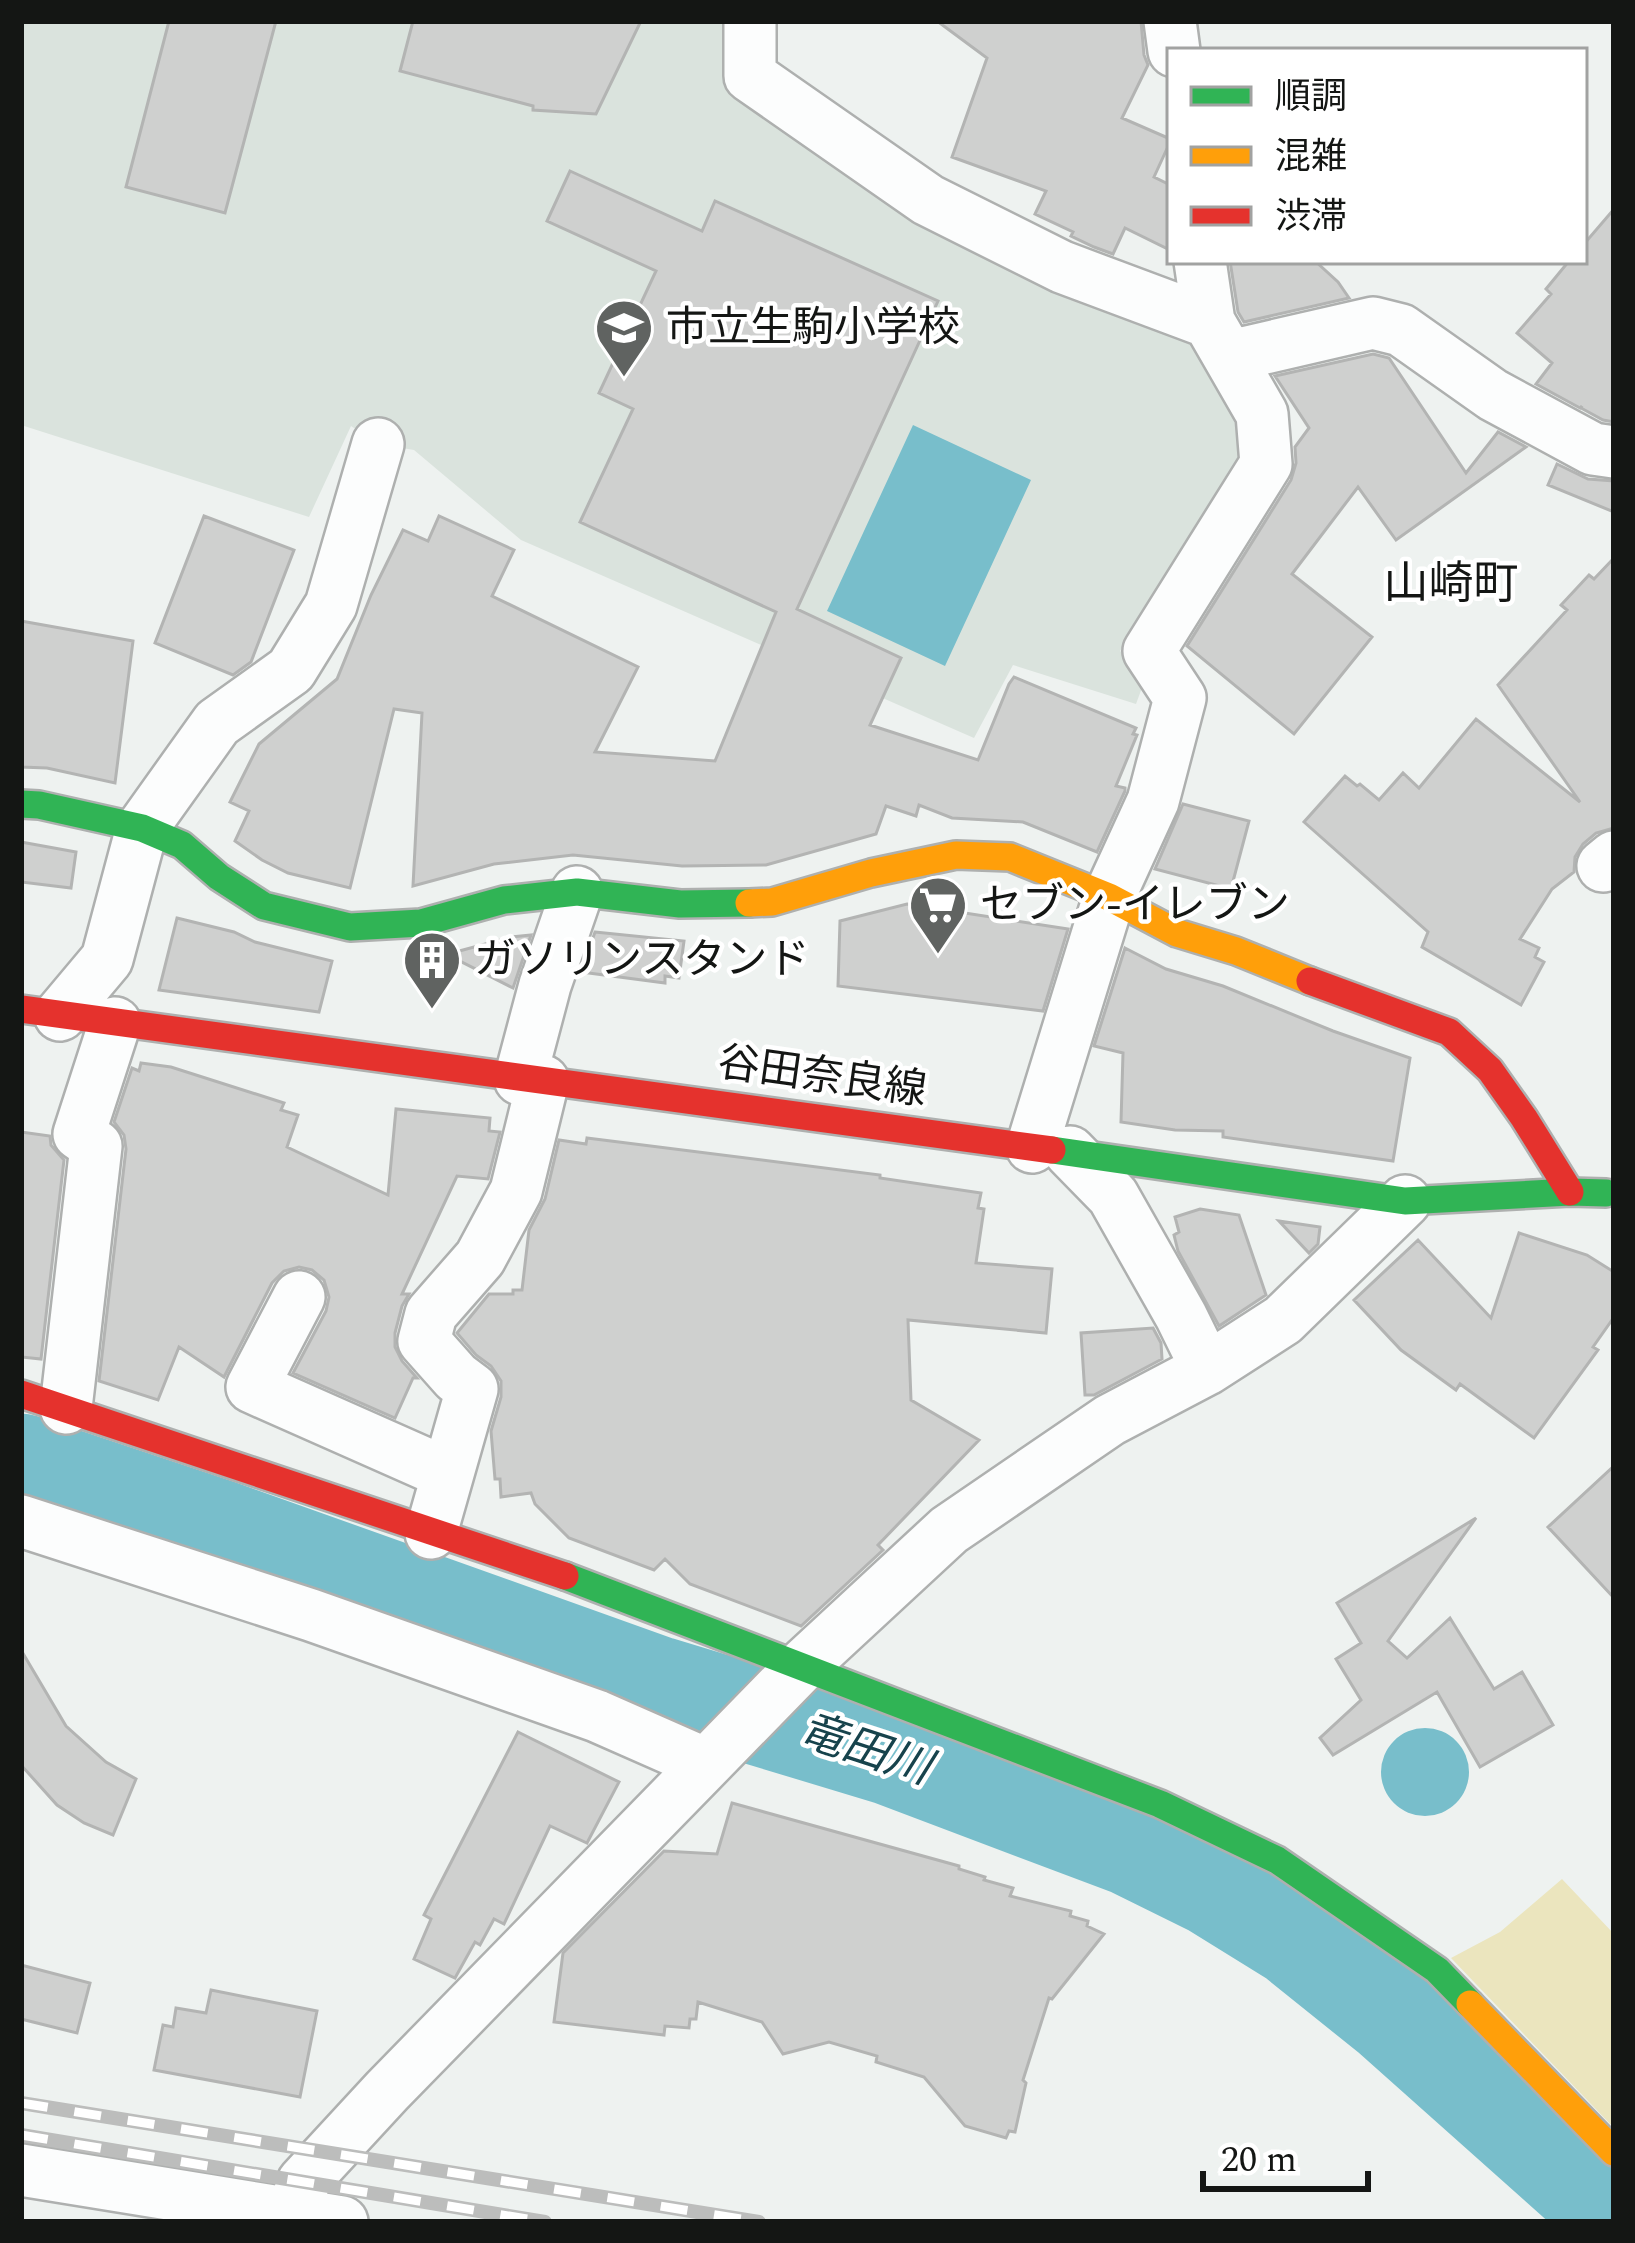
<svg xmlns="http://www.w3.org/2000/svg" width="1635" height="2243" font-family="Spectral,'Noto Sans JP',serif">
  <rect width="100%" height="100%" fill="#eef2f0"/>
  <path fill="#dae3dd" d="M21,21H736L740,94L1211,346L1252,459L1120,651L1147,674L1136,704L1013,665L974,738L521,540L414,450L378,444L351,426L309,517L21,425Z"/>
  <path fill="#ebe5be" d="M1562,1879L1614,1934V2128L1451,1958L1500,1932Z"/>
  <path fill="#78becb" d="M913,425L1031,480L945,666L827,611Z
    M1381 1772a44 44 0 1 1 88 0a44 44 0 1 1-88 0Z"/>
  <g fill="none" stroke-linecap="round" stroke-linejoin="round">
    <path stroke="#78becb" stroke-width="99" d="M21,1463L219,1529L659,1686L888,1755L1132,1847L1211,1886L1295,1938L1392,2016L1614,2214"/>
  </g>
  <path fill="#cfd0cf" stroke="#b3b4b3" stroke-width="3" d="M169,21H276L225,213L126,187Z
    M413,21H641L596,114L533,110V106L400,71Z
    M937,21H1141L1144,55L1148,65L1122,118L1168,138L1170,142L1154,177L1170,185V250L1125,228L1113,254L1094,247L1071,236L1073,232L1035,214L1046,191L952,157L987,58Z
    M570,171L702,231L715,201L938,301L797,609L901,658L870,725L978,760L1009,684L1014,677L1136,728L1133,734L1137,735L1116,786L1125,788V791L1097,852L1023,822L952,818L919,805L916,816L886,806L876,834L766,865L682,866L573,855L494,864L413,886L422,713L394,709L350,888L288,873L262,860L235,841L249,811L230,802L259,744L337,679L371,595L403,530L428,541L439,516L514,550L492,596L638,667L595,752L715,761L776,612L580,522L633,409L599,393L656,271L547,221Z
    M1614,209V422L1603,420L1581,408L1582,406L1580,408L1536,384L1552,363L1517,333L1551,294L1546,289L1569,261H1584V244Z
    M1230,261H1315L1338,282L1349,298L1244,322L1238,312Z
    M1373,354L1389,358L1466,473L1498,432L1526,447L1396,540L1358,487L1292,574L1372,637L1294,734L1187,646L1291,480L1296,463L1295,447L1309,428L1275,376Z
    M1557,464L1588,479L1614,481V512L1548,485Z
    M204,516L294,550L251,662L233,675L155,643Z
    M1614,558V828L1596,833L1583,844L1575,857L1574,872L1552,889L1520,939L1539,948L1535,957L1544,962L1521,1005L1422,947L1428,932L1304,822L1345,776L1357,786L1360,784L1379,800L1403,773L1419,788L1476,719L1580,802L1498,685L1567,610L1561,605L1589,575L1594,579Z
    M21,621L133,641L115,783L47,768L21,767Z
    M1183,804L1249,821L1231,889L1155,869Z
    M21,842L76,852L71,888L21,882Z
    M907,904L1068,929L1043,1011L838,986L840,921Z
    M177,918L234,932L255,942L332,961L319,1012L159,990Z
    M595,932L684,941L679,978L665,976V983L581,972Z
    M531,935L513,988L452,957V953L511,937Z
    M1125,948L1166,969L1223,986L1333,1031L1410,1058L1393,1161L1223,1137V1131L1175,1130L1121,1122L1123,1053L1094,1046Z
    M141,1063L171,1067L284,1103L281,1110L298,1115L287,1147L388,1195L396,1109L490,1118L489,1131L500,1132L488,1179L457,1176L402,1294H409L402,1306L395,1333V1347L402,1361L417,1378H413L395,1418L293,1373L326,1311L329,1297L324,1280L312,1270L299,1267L284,1271L272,1283L224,1377L179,1347L158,1400L99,1381L126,1149L124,1135L114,1122L132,1068L139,1071Z
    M21,1132L50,1136L51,1145L64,1160L41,1359L21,1357Z
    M587,1138L880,1175V1178L981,1193L978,1208L984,1209L976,1263L1052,1269L1046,1333L908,1320L911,1400L979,1440L878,1545L883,1550L801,1626L690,1584L665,1559L654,1570L569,1538L535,1504L531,1493L501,1497L500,1479H495L491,1431L501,1397V1381L491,1366L476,1355L457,1333L489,1294H513V1290H522L529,1230L545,1199L559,1140L586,1144Z
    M1200,1209L1239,1215L1266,1295L1219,1326L1178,1251L1174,1235L1179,1232L1175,1217Z
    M1279,1221L1320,1227L1318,1244L1309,1253Z
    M1519,1233L1587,1255L1614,1272V1317L1593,1347L1598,1350L1534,1438L1460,1384L1456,1390L1401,1350L1354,1300L1418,1240L1491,1318Z
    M1153,1328L1161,1343L1162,1359L1094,1395H1085L1081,1333Z
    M1614,1466V1598L1548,1527Z
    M1476,1518L1388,1641L1407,1658L1450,1618L1494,1689L1522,1672L1553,1725L1480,1767L1437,1692L1333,1755L1320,1738L1361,1700L1336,1659L1361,1643L1337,1603Z
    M21,1650L66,1726L106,1762L136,1779L113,1835L84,1823L57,1805L21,1765Z
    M518,1732L619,1782L587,1843L550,1826L504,1924L494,1919L480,1945L475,1942L455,1978L414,1959L431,1919L424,1915Z
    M732,1803L959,1866V1869L985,1877L984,1880L1013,1888L1010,1896L1071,1911L1070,1916L1088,1921L1087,1926L1104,1934L1052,1999L1049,1998L1023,2080L1026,2083L1015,2132L1009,2131L1006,2138L965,2126L924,2077L876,2062L877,2056L829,2042L783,2054L762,2022L698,2002L696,2019H690L689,2028L665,2026L664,2035L554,2022L563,1953L664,1851L717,1854Z
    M21,1965L90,1983L77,2033L21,2019Z
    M211,1990L317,2011L300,2097L154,2070L163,2025L173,2027L176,2008L206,2013Z"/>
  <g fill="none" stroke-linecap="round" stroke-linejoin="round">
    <defs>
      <path id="street" d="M750,21V76L928,200L1062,267L1209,322
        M1170,21L1174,51
        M1230,356L1373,323L1401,330L1493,395L1593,449L1614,452
        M1603,866L1614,857
        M60,1015L107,959L142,828L217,723L291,670L331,605L378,444
        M520,1079L545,985L577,892
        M1032,1147L1109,897L1153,801L1180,698L1149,651L1266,464L1262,414L1209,322L1200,261
        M1070,1152L1113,1196L1181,1316L1207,1369
        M299,1297L252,1387L446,1473
        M66,1408L96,1146L79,1134L115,1023
        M21,1521L311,1615L597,1716L706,1764
        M431,1533L472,1389L456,1377L424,1341L431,1314L480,1258L516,1191L543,1081
        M21,2170L342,2222
        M290,2222L303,2182L387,2091L800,1668L949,1530L1110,1420L1207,1369L1283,1320L1405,1201"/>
      <path id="fast" d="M21,804L39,805L142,828L182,845L219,877L264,906L350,927L421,923L504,900L577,892L680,904L749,903
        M1052,1150L1405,1201L1570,1192L1606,1193
        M565,1576L1160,1804L1277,1860L1437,1970L1470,2004"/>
      <path id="slow" d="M749,903L772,902L871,873L956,855L1010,857L1109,897L1177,933L1236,951L1310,981
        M1470,2004L1614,2152"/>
      <path id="jam" d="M1310,981L1449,1032L1490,1070L1524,1118L1570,1192
        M21,1009L1052,1150
        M21,1394L565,1576"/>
    </defs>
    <use href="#street" stroke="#aeb0af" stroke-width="56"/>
    <use href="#fast" stroke="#aeb0af" stroke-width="32"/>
    <use href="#slow" stroke="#aeb0af" stroke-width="32"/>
    <use href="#jam" stroke="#aeb0af" stroke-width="32"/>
    <use href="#street" stroke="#fcfdfd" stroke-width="51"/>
    <use href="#fast" stroke="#30b455" stroke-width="27"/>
    <use href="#slow" stroke="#ff9f0a" stroke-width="27"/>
    <use href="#jam" stroke="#e5322d" stroke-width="27"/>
    <defs>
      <path id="rail" d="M21,2103L759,2222
        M21,2135L545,2222"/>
    </defs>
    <use href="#rail" stroke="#bcbdbc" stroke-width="14"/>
    <use href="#rail" stroke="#fff" stroke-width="9" stroke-dasharray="27" stroke-linecap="butt"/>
  </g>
  <defs>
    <symbol id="school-pin" viewBox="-11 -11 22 30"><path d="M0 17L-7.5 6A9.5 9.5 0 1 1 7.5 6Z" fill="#606361" stroke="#fff"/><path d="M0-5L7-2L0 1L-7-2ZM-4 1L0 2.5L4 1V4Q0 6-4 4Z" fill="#fff"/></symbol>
    <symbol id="supermarket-pin" viewBox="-11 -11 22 30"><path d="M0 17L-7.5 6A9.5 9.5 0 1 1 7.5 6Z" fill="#606361" stroke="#fff"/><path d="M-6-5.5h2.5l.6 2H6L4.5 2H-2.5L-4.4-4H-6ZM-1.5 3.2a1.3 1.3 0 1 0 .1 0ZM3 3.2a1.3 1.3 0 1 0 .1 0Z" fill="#fff"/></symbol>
    <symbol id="building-pin" viewBox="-11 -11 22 30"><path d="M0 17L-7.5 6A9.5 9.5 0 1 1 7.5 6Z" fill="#606361" stroke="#fff"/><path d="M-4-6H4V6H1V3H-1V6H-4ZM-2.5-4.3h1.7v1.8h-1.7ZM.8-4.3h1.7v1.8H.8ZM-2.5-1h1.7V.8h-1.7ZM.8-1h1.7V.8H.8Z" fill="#fff"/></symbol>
  </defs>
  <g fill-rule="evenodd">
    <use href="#school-pin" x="591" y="295" width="66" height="90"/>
    <use href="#supermarket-pin" x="905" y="872" width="66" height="90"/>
    <use href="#building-pin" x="399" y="927" width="66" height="90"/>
  </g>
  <g text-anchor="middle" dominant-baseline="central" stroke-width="9" stroke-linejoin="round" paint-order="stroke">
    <g font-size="42" fill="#141614" stroke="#fff" text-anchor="start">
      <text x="666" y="328">市立生駒小学校</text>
      <text x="980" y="905">セブン-イレブン</text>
      <text x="474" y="960">ガソリンスタンド</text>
    </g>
    <g font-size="42" fill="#141614" stroke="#fff">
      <text transform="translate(822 1077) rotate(8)">谷田奈良線</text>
    </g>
    <g font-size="45" fill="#141614" stroke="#fff">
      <text x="1451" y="584">山崎町</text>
    </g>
    <g font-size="45" font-style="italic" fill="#17434c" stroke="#fff">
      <text transform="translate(865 1750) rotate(18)">竜田川</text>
    </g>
  </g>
  <rect width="1635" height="2243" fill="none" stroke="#141614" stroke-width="48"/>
  <rect x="1167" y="48" width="420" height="216" fill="#ffffff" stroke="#a1a2a1" stroke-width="3"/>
  <rect x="1191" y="87" width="60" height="18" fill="#30b455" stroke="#a1a2a1" stroke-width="3"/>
  <text x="1275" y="108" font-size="36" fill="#141614">順調</text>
  <rect x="1191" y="147" width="60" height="18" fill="#ff9f0a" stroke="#a1a2a1" stroke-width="3"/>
  <text x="1275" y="168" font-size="36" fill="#141614">混雑</text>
  <rect x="1191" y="207" width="60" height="18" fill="#e5322d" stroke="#a1a2a1" stroke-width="3"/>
  <text x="1275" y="228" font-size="36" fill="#141614">渋滞</text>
  <path d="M1203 2171v18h165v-18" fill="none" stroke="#141614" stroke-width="6"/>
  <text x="1221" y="2171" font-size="36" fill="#141614" stroke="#ffffff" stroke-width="9" paint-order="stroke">20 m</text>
</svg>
